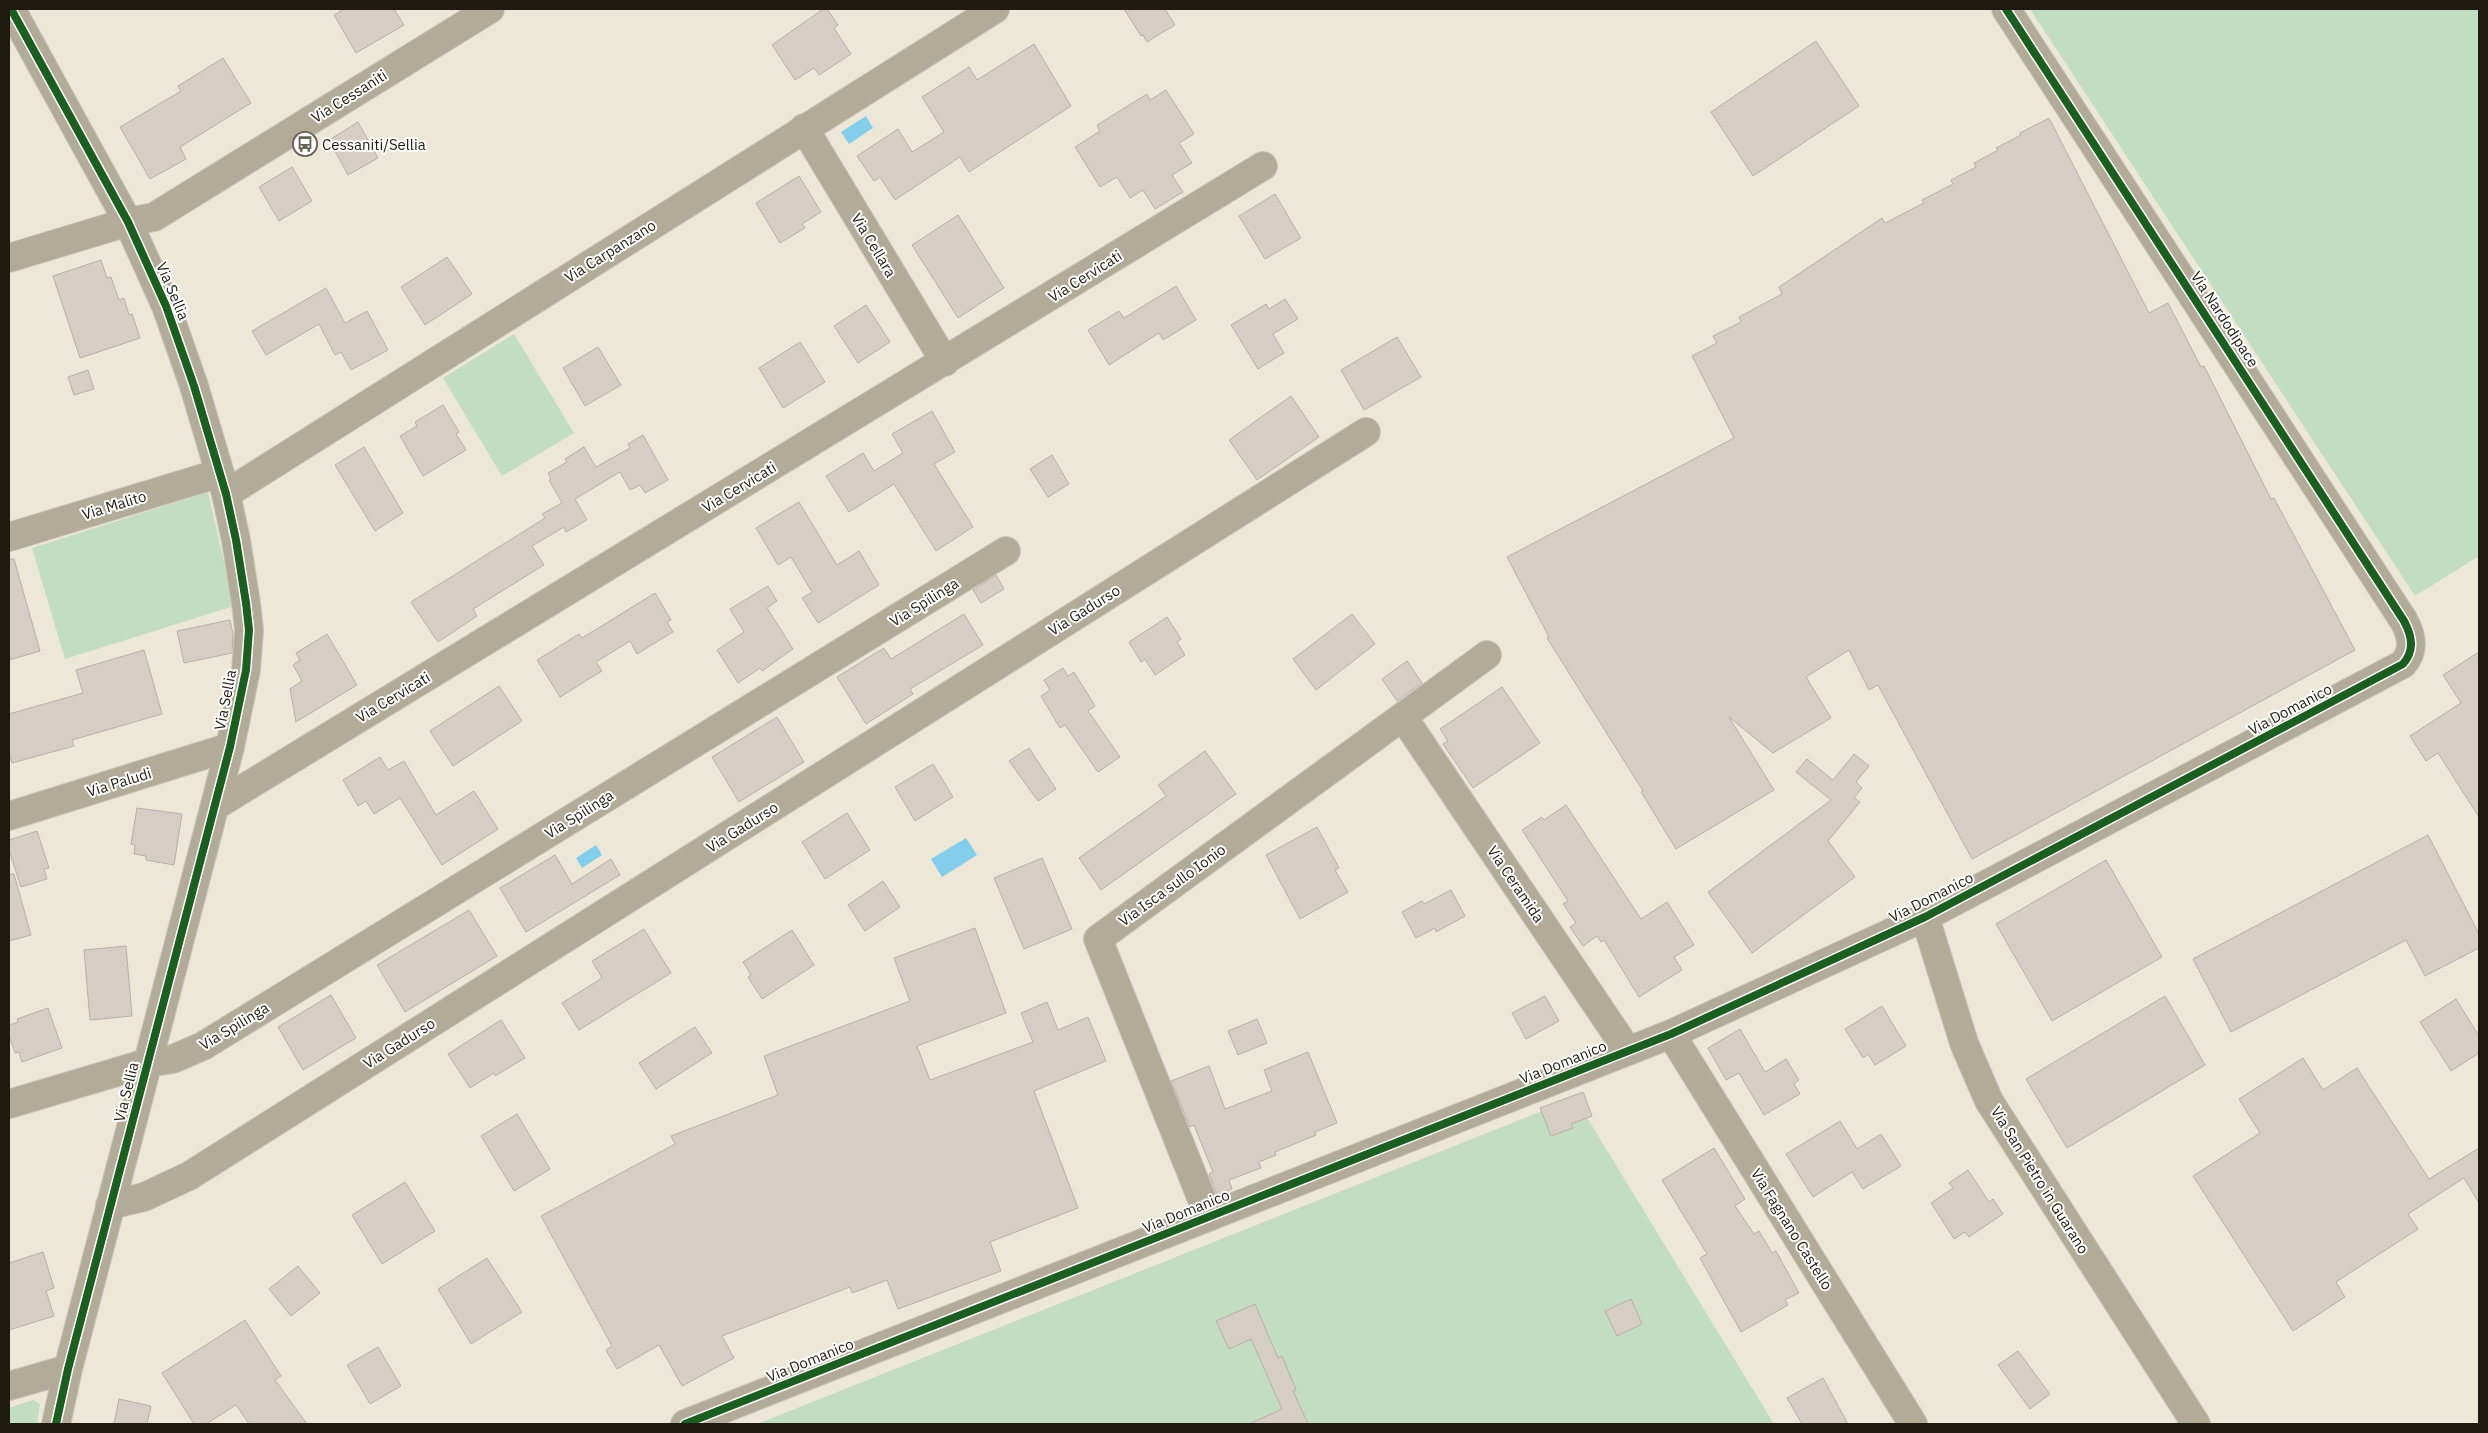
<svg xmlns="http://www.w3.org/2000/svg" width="2488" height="1433" font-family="'IBM Plex Sans',sans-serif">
  <rect width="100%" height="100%" fill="#ede7d8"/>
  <path fill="#c2ddc0" d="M2030,9H2479V556L2415,596Z
    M514,334L574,433L502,476L443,378Z
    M208,492L234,606L65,659L32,548Z
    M1575,1098L1774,1424H757Z
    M33,1400L40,1404L37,1424H9V1408Z"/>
  <path fill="#85ceeb" d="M866,116L873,128L849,144L841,132Z
    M966,838L977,855L942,877L931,859Z
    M596,845L602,855L582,868L576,858Z"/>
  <path fill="#d6cec5" stroke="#b8afa7" d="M344,9H394L404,25L356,53L334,15Z
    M823,9H827L838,25L834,28L851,54L819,75L814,68L795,80L772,45Z
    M1124,9H1165L1175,25L1147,42L1143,35L1141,36Z
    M1816,41L1859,106L1753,176L1711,112Z
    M1034,44L1071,106L969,172L960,157L895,200L880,177L874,181L857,156L898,129L912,152L944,132L922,97L969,67L977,80Z
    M223,58L251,103L180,147L186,159L150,179L120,127L181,91L178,86Z
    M1166,90L1194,134L1179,143L1192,163L1172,175L1183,192L1155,209L1143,190L1130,198L1117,177L1100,187L1075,147L1100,131L1097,125L1147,94L1150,100Z
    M2049,118L2149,313L2168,303L2201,367L2204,366L2271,499L2274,498L2355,650L1972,859L1878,685L1869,690L1849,650L1806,677L1831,718L1773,753L1729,717L1774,790L1676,849L1641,792L1643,791L1547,638L1549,637L1507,557L1734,438L1692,356L1717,343L1713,336L1741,322L1739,317L1782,294L1779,287L1882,218L1885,223L1924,203L1922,200L1953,184L1951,180L1976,167L1974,163L1998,150L1996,148L2021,135L2020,133Z
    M358,122L378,158L348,175L329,140Z
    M292,167L312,201L279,221L259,187Z
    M799,176L821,212L802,224L805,228L780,243L756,203Z
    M1275,194L1301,238L1265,259L1239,216Z
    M958,215L1004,288L958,318L912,245Z
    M447,257L472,294L425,325L401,287Z
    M101,260L107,278L111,277L119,300L124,298L129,315L132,314L140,338L80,358L53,276Z
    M1176,286L1196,320L1163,340L1159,333L1109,365L1088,330L1119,311L1124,318Z
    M326,288L345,323L367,311L388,350L351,370L341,352L335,355L319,324L266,355L252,331Z
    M1285,299L1298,319L1273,334L1284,353L1258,369L1231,325L1266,304L1269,309Z
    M866,305L890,342L858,363L834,326Z
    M1397,337L1421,377L1364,410L1341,370Z
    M800,342L825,382L783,408L759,368Z
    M598,347L621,385L585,406L563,368Z
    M88,370L94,389L74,395L68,377Z
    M1291,396L1319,437L1257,480L1229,440Z
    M443,405L459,432L456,434L466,450L423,476L400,436L417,426L415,422Z
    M932,411L955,452L934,464L973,527L936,551L894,484L849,512L826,476L863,453L874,471L903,453L892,434Z
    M643,435L668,480L645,493L640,485L630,490L620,472L575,499L587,520L566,532L564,527L532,546L544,565L473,609L477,616L438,642L411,602L545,518L542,514L562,503L549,480L551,479L548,473L567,462L565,459L584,447L596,467L630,448L628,444Z
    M364,447L403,513L375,531L335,465Z
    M1052,455L1069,484L1048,497L1030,469Z
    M799,502L837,565L859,551L879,585L818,623L802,598L812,592L791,557L778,565L756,528Z
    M9,559H14L40,651L9,660Z
    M996,575L1004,589L981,603L973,590Z
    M768,586L777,601L767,608L793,649L762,671L760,668L738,683L717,650L744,632L730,609Z
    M655,593L671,620L667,622L673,632L637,654L630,641L596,662L602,671L560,697L537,660L579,634L582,638Z
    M964,614L983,645L910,689L913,694L866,724L837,677L884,648L891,659Z
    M1352,614L1375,644L1316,690L1293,659Z
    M1167,617L1181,639L1177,642L1185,655L1155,675L1145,659L1141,662L1129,642Z
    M230,620L233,634L232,653L184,663L177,631Z
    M327,634L357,685L296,722L290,689L302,681L293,665L300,660L296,653Z
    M144,650L162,714L72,740L74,746L12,763L9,752V714L83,693L76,670Z
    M2479,652V817L2438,753L2426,761L2410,736L2461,703L2443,675Z
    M1407,661L1422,683L1397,701L1382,679Z
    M1063,668L1068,676L1074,672L1095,706L1088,711L1120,757L1098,772L1065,725L1060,728L1041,696L1050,690L1044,680Z
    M499,686L522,721L453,766L430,731Z
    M1502,687L1540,743L1473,788L1443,744L1448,741L1440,729Z
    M777,717L804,762L739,802L712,757Z
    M1029,748L1056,789L1038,801L1009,761Z
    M1205,751L1236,794L1101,890L1079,858L1166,796L1158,785Z
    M1854,754L1869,766L1856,782L1862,788L1854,798L1860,802L1828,841L1855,877L1752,953L1708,892L1831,800L1796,772L1807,759L1833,780Z
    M380,757L388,770L404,761L436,815L474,791L498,829L442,865L400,798L374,814L366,801L358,806L343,780Z
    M933,764L953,797L915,821L895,787Z
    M1566,805L1641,919L1667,902L1694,945L1674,957L1682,970L1639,997L1604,940L1601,942L1597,936L1583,946L1570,927L1576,923L1563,904L1568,901L1522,830L1542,817L1544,820Z
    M137,808L182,814L174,865L146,860V856L134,854L135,845L131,844Z
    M847,813L870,850L825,879L802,842Z
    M1317,827L1339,868L1335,870L1348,892L1300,919L1266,855Z
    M37,831L49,868L44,869L47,879L21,887L9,850V840Z
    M2428,835L2479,934V948L2425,976L2406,940L2231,1032L2193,959Z
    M555,855L572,884L611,859L620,875L526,932L500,888Z
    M1042,858L1072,929L1024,949L994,878Z
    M2106,860L2162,957L2052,1021L1996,924Z
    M9,874H14L31,935L9,941Z
    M883,881L900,907L865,931L848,905Z
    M1451,890L1465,916L1436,932L1435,928L1416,938L1402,912L1422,901L1424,904Z
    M469,910L497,956L405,1012L377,965Z
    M975,928L1006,1013L917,1046L930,1080L1033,1042L1021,1013L1047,1002L1058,1030L1088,1017L1106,1061L1034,1091L1078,1208L990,1242L1001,1271L898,1309L887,1280L852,1293L850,1287L722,1336L734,1358L682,1386L659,1345L617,1369L606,1350L612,1346L541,1216L675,1144L671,1136L778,1095L764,1056L910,1001L894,958Z
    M644,929L671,973L579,1030L562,1003L602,978L592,961Z
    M792,930L814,965L762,999L748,977L751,975L743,962Z
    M126,946L132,1016L90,1020L84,950Z
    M331,995L356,1038L303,1070L278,1027Z
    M1545,996L1559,1021L1526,1039L1512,1013Z
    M2165,996L2205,1065L2067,1148L2026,1079Z
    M2456,999L2479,1036V1053L2451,1071L2420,1022Z
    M1882,1006L1906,1046L1875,1065L1868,1054L1863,1058L1845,1029Z
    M48,1008L62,1048L22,1062L19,1052L15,1053L9,1035V1025L18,1022L17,1019Z
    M1257,1019L1267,1043L1238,1055L1228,1031Z
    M501,1020L525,1058L495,1076L494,1073L470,1088L448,1054Z
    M695,1027L712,1053L656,1089L639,1063Z
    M1740,1029L1765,1072L1786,1059L1799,1080L1794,1084L1800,1094L1764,1115L1739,1073L1726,1080L1708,1048Z
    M1308,1052L1337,1123L1315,1132L1316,1135L1275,1152L1276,1155L1259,1162L1261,1168L1229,1180L1232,1189L1217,1195L1209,1174L1213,1172L1194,1125L1190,1127L1171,1081L1209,1066L1225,1109L1272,1091L1264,1070Z
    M2303,1058L2323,1090L2357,1068L2429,1179L2479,1148V1203L2464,1178L2408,1214L2418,1229L2336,1282L2345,1297L2293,1331L2193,1176L2260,1133L2239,1099Z
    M1583,1092L1592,1116L1571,1124L1573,1128L1551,1136L1540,1108Z
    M517,1114L550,1169L514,1191L481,1136Z
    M1840,1121L1857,1149L1881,1134L1901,1166L1863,1189L1852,1172L1813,1197L1786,1154Z
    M1714,1148L1745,1199L1735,1206L1754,1234L1759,1231L1772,1253L1776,1251L1799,1293L1785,1300L1788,1305L1741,1332L1700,1258L1707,1254L1662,1180Z
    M1968,1170L1989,1202L1993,1199L2003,1214L1969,1237L1965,1232L1954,1239L1931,1203L1953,1188L1949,1183Z
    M405,1182L435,1231L382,1264L352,1215Z
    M43,1252L54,1288L46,1291L54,1316L9,1330V1263Z
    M487,1258L522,1312L471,1344L438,1289Z
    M298,1266L320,1293L291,1316L269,1289Z
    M1631,1299L1642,1324L1617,1336L1605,1311Z
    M1255,1304L1278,1358L1282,1356L1296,1390L1293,1391L1308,1424H1249L1282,1409L1251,1339L1229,1349L1216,1321Z
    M245,1320L281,1376L275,1380L307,1424H249L236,1405L206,1424H194L162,1373Z
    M378,1347L401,1386L370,1404L347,1365Z
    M2018,1351L2050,1394L2030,1409L1998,1365Z
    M1823,1378L1848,1424H1802L1787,1398Z
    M119,1399L151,1406L147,1424H114Z"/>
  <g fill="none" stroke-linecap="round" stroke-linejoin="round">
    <defs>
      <path id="minor" d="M11,9L128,222L166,306L194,386L226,494L236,540L246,603L249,630L246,670L230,747L68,1369L56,1424
        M804,128L945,362
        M9,258L128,222L154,217L490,9
        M226,494L995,9
        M9,537L220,473
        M1403,717L1628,1051
        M215,806L1263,166
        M9,816L230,747
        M1925,917L1964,1043L1989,1101L2196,1424
        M1671,1034L1913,1424
        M9,1104L147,1063L173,1059L203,1046L1006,551
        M110,1205L144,1197L189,1176L1366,432
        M1209,1217L1098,939L1487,655
        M9,1386L68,1369
        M685,1424L1671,1034L1925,917L2403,664C2415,650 2412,636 2404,621L2006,9"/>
    </defs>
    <use href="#minor" stroke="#cac5ba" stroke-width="30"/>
    <use href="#minor" stroke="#b2ab98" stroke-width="28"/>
    <defs>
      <path id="cycleway" d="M11,9L128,222L166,306L194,386L226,494L236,540L246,603L249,630L246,670L230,747L68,1369L56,1424
        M685,1424L1671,1034L1925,917L2403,664C2415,650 2412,636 2404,621L2006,9"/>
    </defs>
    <use href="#cycleway" stroke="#fff" stroke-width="11"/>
    <use href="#cycleway" stroke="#1b5e20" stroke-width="8"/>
  </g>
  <defs>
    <symbol id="bus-ring" viewBox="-11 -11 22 22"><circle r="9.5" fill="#fff" stroke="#666256" stroke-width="1.5"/><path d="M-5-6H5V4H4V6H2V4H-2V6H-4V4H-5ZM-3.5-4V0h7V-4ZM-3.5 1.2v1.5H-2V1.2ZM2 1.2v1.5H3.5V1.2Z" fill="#666256"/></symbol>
  </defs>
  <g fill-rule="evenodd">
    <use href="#bus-ring" x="291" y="130" width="28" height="28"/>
  </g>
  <g text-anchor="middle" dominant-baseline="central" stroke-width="4" stroke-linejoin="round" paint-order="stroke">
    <g font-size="15" fill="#1e1a10" stroke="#fff">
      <text transform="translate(349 96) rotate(-32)">Via Cessaniti</text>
      <text transform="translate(874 245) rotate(59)">Via Cellara</text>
      <text transform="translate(610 251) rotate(-32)">Via Carpanzano</text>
      <text transform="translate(1085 276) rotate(-32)">Via Cervicati</text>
      <text transform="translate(173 291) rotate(67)">Via Sellia</text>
      <text transform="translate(2225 319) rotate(57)">Via Nardodipace</text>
      <text transform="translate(739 487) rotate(-31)">Via Cervicati</text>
      <text transform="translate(114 505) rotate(-17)">Via Malito</text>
      <text transform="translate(924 602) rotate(-32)">Via Spilinga</text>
      <text transform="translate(1084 610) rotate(-32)">Via Gadurso</text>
      <text transform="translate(393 697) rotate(-31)">Via Cervicati</text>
      <text transform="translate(225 700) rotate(-79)">Via Sellia</text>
      <text transform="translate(2290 709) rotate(-28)">Via Domanico</text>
      <text transform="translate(119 782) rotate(-17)">Via Paludi</text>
      <text transform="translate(579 814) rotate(-32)">Via Spilinga</text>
      <text transform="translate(742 827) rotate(-32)">Via Gadurso</text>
      <text transform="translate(1516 884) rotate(56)">Via Ceramida</text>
      <text transform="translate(1172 885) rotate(-36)">Via Isca sullo Ionio</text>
      <text transform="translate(1931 897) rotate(-27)">Via Domanico</text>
      <text transform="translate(234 1026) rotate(-31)">Via Spilinga</text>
      <text transform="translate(399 1043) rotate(-32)">Via Gadurso</text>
      <text transform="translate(1563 1062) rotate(-22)">Via Domanico</text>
      <text transform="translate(126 1092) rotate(-76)">Via Sellia</text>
      <text transform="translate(2040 1180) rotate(58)">Via San Pietro in Guarano</text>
      <text transform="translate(1186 1211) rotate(-22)">Via Domanico</text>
      <text transform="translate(1792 1229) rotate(58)">Via Fagnano Castello</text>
      <text transform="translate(810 1360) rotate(-22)">Via Domanico</text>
    </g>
    <g font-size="15" fill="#1e1a10" stroke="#fff" text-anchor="start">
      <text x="322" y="144">Cessaniti/Sellia</text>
    </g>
  </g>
  <rect width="2488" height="1433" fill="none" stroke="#1e1a10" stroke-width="20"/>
</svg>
